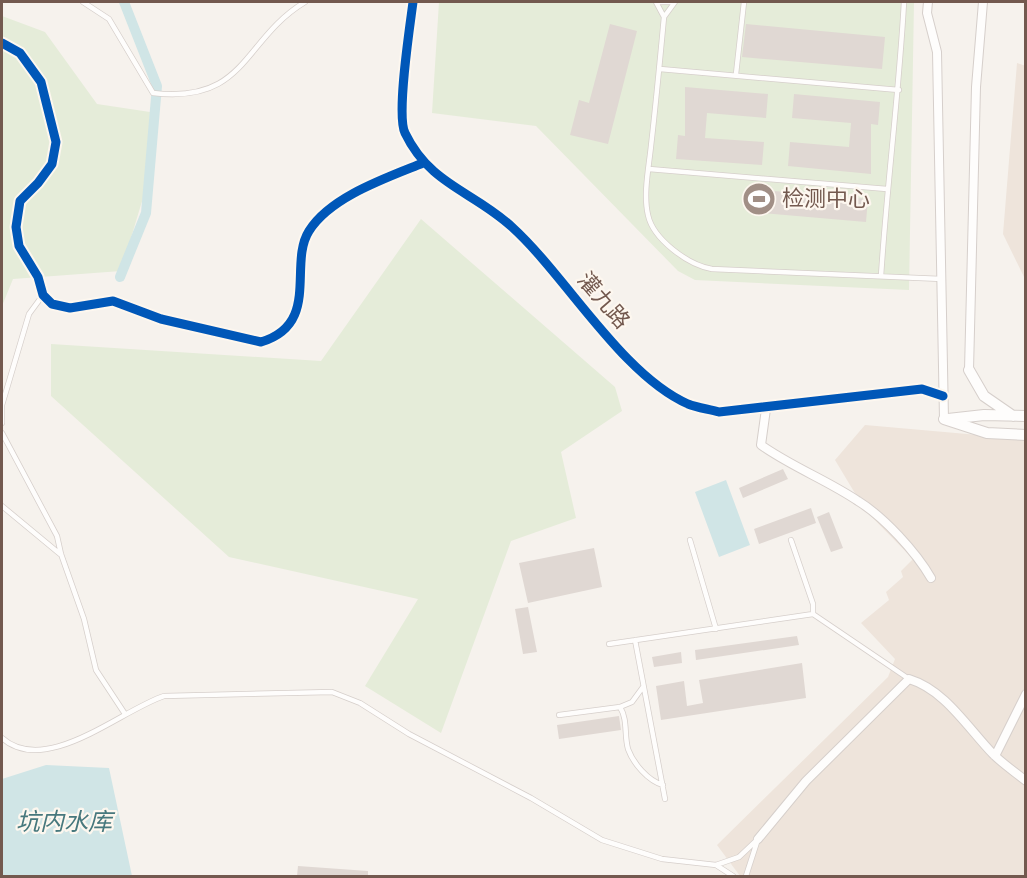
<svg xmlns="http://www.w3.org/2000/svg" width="1027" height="878" font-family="'Sofia Sans Condensed','Noto Sans SC',sans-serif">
  <rect width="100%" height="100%" fill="#f6f2ed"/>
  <path fill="#eee4db" d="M1017,63L1026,66L1025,279L1003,234Z
    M865,425L1025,439V876H740L717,845L888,677L895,659L861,623L889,600L886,592L903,577L901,571L913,559L865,510L835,460Z"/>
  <path fill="#e5ecd9" d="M439,2H914L909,290L695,280L678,271L536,126L432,113Z
    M2,16L45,32L97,104L150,112L146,188L121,271L13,279L2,306Z
    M421,219L615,387L622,411L561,452L576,518L511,541L441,733L365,686L418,599L229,557L51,396V344L321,361Z"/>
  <path fill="#d0e5e6" d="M726,480L750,545L719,557L695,492Z
    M46,765L109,768L132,876H2V779Z"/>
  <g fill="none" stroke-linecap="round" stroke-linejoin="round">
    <path stroke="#d0e5e6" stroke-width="10" d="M120,277L146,213L157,86L124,2"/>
  </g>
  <path fill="#e0d8d3" d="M610,24L637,31L608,144L570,135L579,100L589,103Z
    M746,24L885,37L882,69L742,57Z
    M685,87L768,94L766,118L707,113L705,138L764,142L762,165L676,159L678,135L685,136Z
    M794,94L880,102L878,125L871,124V174L788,166L790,142L849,147L851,123L792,118Z
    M751,189L868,199L866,222L749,212Z
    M783,469L788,479L743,498L739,488Z
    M811,508L816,523L759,544L754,529Z
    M829,512L843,548L831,552L817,517Z
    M594,548L602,587L528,603L519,563Z
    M528,607L537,652L523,654L515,609Z
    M797,636L799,645L696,660L695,650Z
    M681,652L682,663L654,667L652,657Z
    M802,663L806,698L661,720L656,686L684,681L687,706L703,703L699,680Z
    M619,716L621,730L559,739L557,725Z
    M298,866L368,871V876H297Z"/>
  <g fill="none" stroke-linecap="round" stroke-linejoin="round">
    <defs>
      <path id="service" d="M83,2L109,19L153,93C247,104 242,40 305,2
        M656,2L664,17L675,2
        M659,2H672
        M664,17C660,60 656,103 651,146C649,166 643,194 648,215C653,239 688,265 712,269L942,279
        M660,69L899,90
        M736,74L744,2
        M649,169L887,189
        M881,276C887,184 899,93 904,2
        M2,423V405L29,314L43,295
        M2,433L57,536L61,554L84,619L96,670L125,714
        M2,506L60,554
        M690,540L716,629
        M791,540L813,604V614
        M635,640L665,799
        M609,644L813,614L909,679
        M620,707C628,720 624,735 628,749C633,763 648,781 663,785
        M559,715L620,707L632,702L643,687
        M2,738C46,777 121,710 164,696L332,692L360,703L409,734L531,798L602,840L662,859L716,865L739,857L758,839
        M716,865L733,876
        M746,876L757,842"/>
      <path id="minor" d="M413,2C410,26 396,115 405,133C430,185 473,191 512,227C566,276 622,375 688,404C698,408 709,409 719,412L922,389L943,396
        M928,2L927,13L937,52L944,419
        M2,43L20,53L41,82L56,142L52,164L38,183L20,201L16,227L19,246L38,277L43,295L52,304L70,308L113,301L161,319L261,342C321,324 288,264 309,231C330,197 386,178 423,163
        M969,370L976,87L983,2
        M766,409L761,445C792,467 827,480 858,501C884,517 916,552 931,578
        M995,756L1026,694
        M758,839L806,781L909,679C945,690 967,727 993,754C1003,764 1015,772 1026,781"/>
      <path id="tertiary" d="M969,370L984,396L1013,416
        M944,419L987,433L1026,435
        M948,419L984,415L1026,416"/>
    </defs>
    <use href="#service" stroke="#d6cfcb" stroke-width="6"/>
    <use href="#minor" stroke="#d6cfcb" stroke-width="10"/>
    <use href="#tertiary" stroke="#d6cfcb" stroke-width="12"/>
    <use href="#service" stroke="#fefdfc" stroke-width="4.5"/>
    <use href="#minor" stroke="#fefdfc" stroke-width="8"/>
    <use href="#tertiary" stroke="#fefdfc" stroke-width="10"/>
    <defs>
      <path id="cycleway" d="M413,2C410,26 396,115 405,133C430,185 473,191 512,227C566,276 622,375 688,404C698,408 709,409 719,412L922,389L943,396
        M2,43L20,53L41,82L56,142L52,164L38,183L20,201L16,227L19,246L38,277L43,295L52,304L70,308L113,301L161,319L261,342C321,324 288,264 309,231C330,197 386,178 423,163"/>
    </defs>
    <use href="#cycleway" stroke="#fdf7ef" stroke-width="13"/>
    <use href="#cycleway" stroke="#0057b8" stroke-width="9"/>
  </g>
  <defs>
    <symbol id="stadium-disc" viewBox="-11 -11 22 22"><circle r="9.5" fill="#a18f86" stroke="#fdf7ef"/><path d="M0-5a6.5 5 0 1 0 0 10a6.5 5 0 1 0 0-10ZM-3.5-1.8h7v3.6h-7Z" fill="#fff"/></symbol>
  </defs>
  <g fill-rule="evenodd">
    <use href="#stadium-disc" x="740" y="180" width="38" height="38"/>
  </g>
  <g text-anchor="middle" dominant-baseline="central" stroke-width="4.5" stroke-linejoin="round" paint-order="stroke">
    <g font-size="22" fill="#73594f" stroke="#fdf7ef" text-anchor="start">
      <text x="782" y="199">检测中心</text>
    </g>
    <g font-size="22" fill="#73594f" stroke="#fdf7ef">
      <text transform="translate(603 301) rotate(49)">灌九路</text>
    </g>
    <g font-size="24" font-style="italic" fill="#47787d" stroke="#fdf7ef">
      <text x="64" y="822">坑内水库</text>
    </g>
  </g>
  <rect width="1027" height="878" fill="none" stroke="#73594f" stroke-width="6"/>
</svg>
